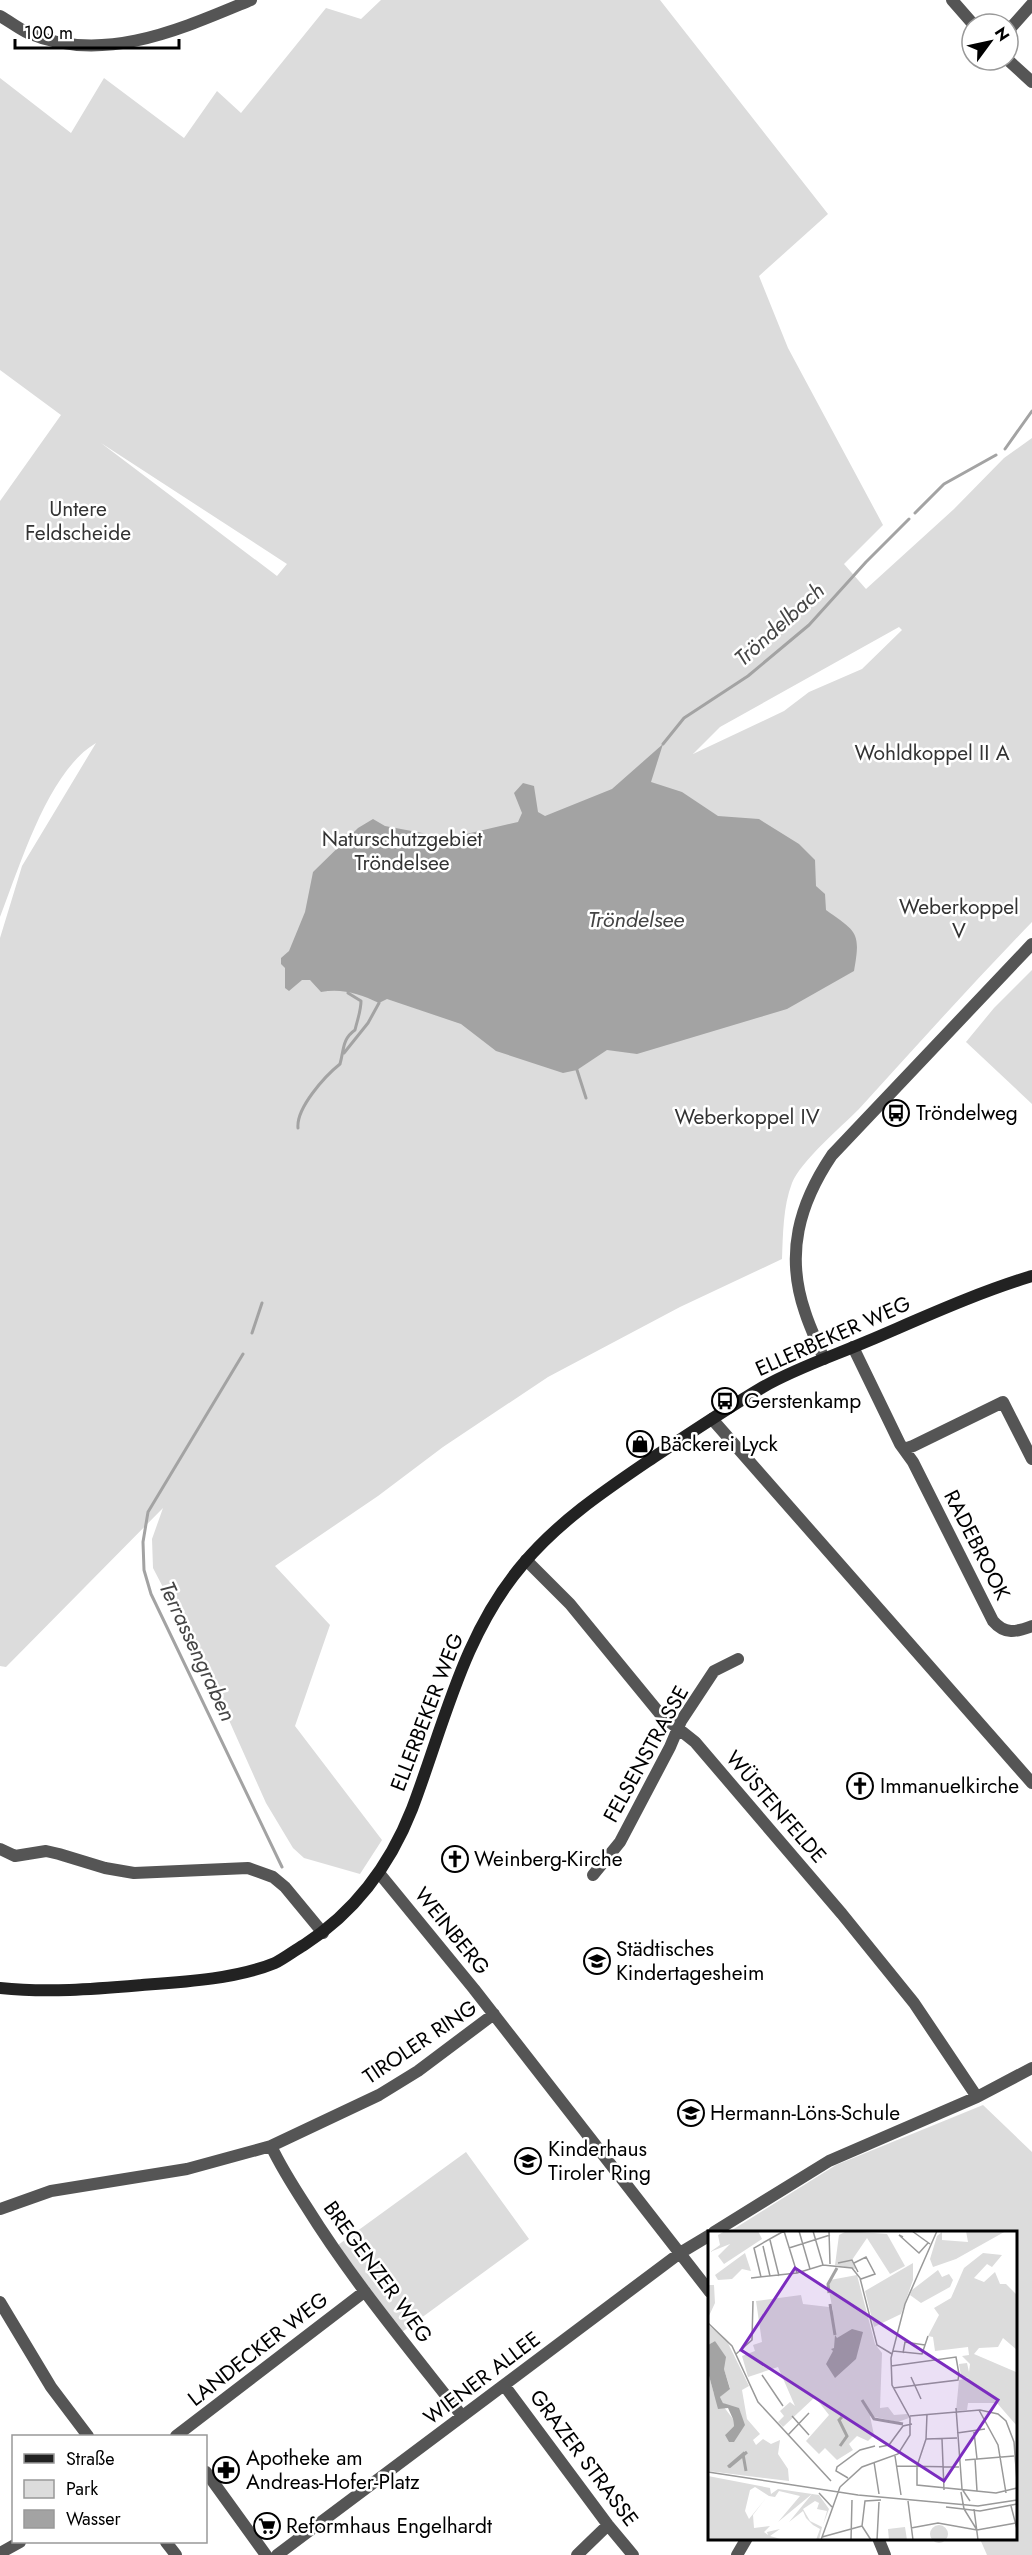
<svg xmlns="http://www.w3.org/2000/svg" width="1032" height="2555" font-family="Jost,sans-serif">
  <rect width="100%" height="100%" fill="#fff"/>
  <path fill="#dcdcdc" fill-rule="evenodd" d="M381,0H660L828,214L759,276L788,348L883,525L844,564L866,589L954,509L1004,458L1032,438V922C973,983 916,1046 859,1109C841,1127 801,1161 792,1183C783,1206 783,1235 782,1259L680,1307L548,1377L443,1447L378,1496L275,1566L330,1625L295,1726L382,1840L360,1874L304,1858L293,1848L266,1803L211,1680L153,1568L152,1539L163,1508L6,1667L0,1666V938L22,866L96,743C48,771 20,866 0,917V501L61,415L0,370V78L71,133L104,78L184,138L217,91L241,113L326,8L361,19ZM101,443L287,564L277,576ZM899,627L902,630L862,669L809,692L784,711L693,754L720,727Z
    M1032,970V1104L966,1042L994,1008Z
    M983,2105L1032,2152V2555H987L980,2539L1016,2538V2232H729L836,2165Z
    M466,2152L529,2239L402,2332L338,2245Z"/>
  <path fill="#a3a3a3" d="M663,744L651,782L682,792L718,816L759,819L799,844L815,860L816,886L825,894L826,910C857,932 861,932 854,971L787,1009L637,1054L607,1050L577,1070L563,1073L496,1051L461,1024L387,999L379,1003C360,994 342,988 321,992L310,980H302L289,991L285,988V968L281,964V958L289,951L305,912L313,872L358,828L373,819L385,826L449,838L518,822L522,813L514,793L523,783L534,786L538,812L545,816L612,789Z"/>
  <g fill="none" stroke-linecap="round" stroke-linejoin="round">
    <path stroke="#a3a3a3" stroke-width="3" d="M1005,449L1032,411
      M915,513L944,484L996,455
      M663,744L684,718L748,676L809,625L866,562L909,519
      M344,1053L368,1023L379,1003
      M577,1070L586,1098
      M298,1128C296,1108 325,1076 340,1064C344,1050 342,1039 355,1030C357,1021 361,1011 361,1001L348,993
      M252,1333L262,1303
      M243,1354L148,1512L143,1542L144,1570L151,1594L282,1867"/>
    <path stroke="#555" stroke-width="12" d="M952,0L973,24
      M0,16C9,21 18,28 28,33C103,65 181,29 251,0
      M1008,31L1032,4
      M1008,60L1032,82
      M853,1347L900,1444L913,1462L993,1621C1005,1635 1016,1632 1032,1626
      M824,1359C818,1344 810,1328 805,1312C785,1254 799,1204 832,1155L1032,944
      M712,1419L1032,1783
      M904,1449L913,1446L1003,1402L1032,1459
      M526,1560L570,1604L661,1715L695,1742L842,1914L914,2003L977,2097
      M0,1849L15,1856L46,1851L59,1854L105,1868L134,1873L248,1868L273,1877L285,1887L323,1933
      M379,1873L474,1989L710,2292
      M593,1875L620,1842L670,1747L681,1721L714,1671L738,1659
      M271,2146C281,2167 293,2186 306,2206C352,2280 408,2347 462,2416
      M0,2209L51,2191L187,2169L271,2146L379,2095L418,2071L494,2014
      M714,2232L829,2161L977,2097L1032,2068
      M0,2302L51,2387L88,2436
      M504,2385L608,2525L633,2555
      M176,2436L364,2292
      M206,2472L266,2555
      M878,2538L885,2555
      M166,2542L176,2555
      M0,2553L20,2542
      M277,2555L680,2253L710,2235
      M577,2555L608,2525
      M737,2555L747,2538"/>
    <path stroke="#222" stroke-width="12" d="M0,1988C48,1993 94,1989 142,1985C184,1982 236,1979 275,1963C285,1958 295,1950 304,1945C355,1912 390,1865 412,1809C444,1725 463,1634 523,1564C560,1520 607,1489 654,1457C690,1433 726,1409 763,1387C796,1368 833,1356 868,1341C922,1318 976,1293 1032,1276"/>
  </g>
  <defs>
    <symbol id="bus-ring" viewBox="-11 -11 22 22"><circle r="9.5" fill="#fff" stroke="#000" stroke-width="1.5"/><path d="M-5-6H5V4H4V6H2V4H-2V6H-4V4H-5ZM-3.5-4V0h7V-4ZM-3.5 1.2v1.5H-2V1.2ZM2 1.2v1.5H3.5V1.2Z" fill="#000"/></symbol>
    <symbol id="shop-ring" viewBox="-11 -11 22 22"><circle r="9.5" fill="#fff" stroke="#000" stroke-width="1.5"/><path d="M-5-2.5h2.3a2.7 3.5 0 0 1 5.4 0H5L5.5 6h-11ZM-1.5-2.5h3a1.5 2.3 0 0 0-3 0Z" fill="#000"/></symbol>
    <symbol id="church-ring" viewBox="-11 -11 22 22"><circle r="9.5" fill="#fff" stroke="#000" stroke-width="1.5"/><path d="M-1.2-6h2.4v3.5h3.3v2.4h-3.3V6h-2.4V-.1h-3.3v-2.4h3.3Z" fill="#000"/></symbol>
    <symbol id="school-ring" viewBox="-11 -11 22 22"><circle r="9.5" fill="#fff" stroke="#000" stroke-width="1.5"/><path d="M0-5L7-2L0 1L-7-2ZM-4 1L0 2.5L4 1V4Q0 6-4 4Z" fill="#000"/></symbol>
    <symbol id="pharmacy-ring" viewBox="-11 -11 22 22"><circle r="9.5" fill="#fff" stroke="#000" stroke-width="1.5"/><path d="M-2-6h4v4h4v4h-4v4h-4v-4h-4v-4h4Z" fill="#000"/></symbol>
    <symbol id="supermarket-ring" viewBox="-11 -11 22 22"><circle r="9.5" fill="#fff" stroke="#000" stroke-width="1.5"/><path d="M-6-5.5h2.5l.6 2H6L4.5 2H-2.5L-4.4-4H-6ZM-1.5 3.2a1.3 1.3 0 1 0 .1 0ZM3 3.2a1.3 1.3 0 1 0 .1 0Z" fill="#000"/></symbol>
  </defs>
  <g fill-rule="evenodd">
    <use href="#bus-ring" x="881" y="1098" width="30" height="30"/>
    <use href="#bus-ring" x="710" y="1386" width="30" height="30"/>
    <use href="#shop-ring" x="625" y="1429" width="30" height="30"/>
    <use href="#church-ring" x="845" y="1771" width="30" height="30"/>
    <use href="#church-ring" x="440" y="1844" width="30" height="30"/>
    <use href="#school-ring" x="582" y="1946" width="30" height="30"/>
    <use href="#school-ring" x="676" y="2098" width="30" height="30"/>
    <use href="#school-ring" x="513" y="2146" width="30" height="30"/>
    <use href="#pharmacy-ring" x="211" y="2455" width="30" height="30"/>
    <use href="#supermarket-ring" x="252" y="2511" width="30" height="30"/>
  </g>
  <g text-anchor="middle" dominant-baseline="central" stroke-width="5" stroke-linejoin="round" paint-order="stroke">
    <g font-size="21" fill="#333" stroke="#fff">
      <text x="78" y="509">Untere<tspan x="78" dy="24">Feldscheide</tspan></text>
      <text x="932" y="753">Wohldkoppel II A</text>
      <text x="402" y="839">Naturschutzgebiet<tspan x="402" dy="24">Tröndelsee</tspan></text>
      <text x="959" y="907">Weberkoppel<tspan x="959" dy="24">V</tspan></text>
      <text x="747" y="1117">Weberkoppel IV</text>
    </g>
    <g font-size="21" fill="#000" stroke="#fff" text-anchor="start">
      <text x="916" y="1113">Tröndelweg</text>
      <text x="744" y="1401">Gerstenkamp</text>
      <text x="660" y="1444">Bäckerei Lyck</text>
      <text x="880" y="1786">Immanuelkirche</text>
      <text x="474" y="1859">Weinberg-Kirche</text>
      <text x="616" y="1949">Städtisches<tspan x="616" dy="24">Kindertagesheim</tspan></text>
      <text x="710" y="2113">Hermann-Löns-Schule</text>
      <text x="548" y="2149">Kinderhaus<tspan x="548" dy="24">Tiroler Ring</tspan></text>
      <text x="246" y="2458">Apotheke am<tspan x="246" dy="24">Andreas-Hofer-Platz</tspan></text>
      <text x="286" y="2526">Reformhaus Engelhardt</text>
    </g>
    <g font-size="21" fill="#000" stroke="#fff">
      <text transform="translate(833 1336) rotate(-24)">ELLERBEKER WEG</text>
      <text transform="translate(977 1545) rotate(63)">RADEBROOK</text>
      <text transform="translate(427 1712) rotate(-69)">ELLERBEKER WEG</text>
      <text transform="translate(646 1754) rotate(-61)">FELSENSTRASSE</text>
      <text transform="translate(776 1807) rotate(49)">WÜSTENFELDE</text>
      <text transform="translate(452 1931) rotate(51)">WEINBERG</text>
      <text transform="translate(420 2042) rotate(-34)">TIROLER RING</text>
      <text transform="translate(378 2272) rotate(54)">BREGENZER WEG</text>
      <text transform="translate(258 2349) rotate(-38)">LANDECKER WEG</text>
      <text transform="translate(482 2378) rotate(-37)">WIENER ALLEE</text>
      <text transform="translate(584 2458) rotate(53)">GRAZER STRASSE</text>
    </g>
    <g font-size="22" font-style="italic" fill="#444" stroke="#fff">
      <text transform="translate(779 624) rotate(-42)">Tröndelbach</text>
      <text x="636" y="919">Tröndelsee</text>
      <text transform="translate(198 1651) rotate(65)">Terrassengraben</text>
    </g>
  </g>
  <g transform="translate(708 2231)">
    <rect width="309" height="309" fill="#fff"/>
    <path d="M17,0H50L54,8L16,33L10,25L22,13L2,21L12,14L10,4ZM139,0L179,3L197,35L182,43L159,7L144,29L148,38L127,34L131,4ZM258,0H298L248,28L225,36L222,28L229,5L234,1V9L260,11ZM37,22L43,40L34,38L24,48L10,49L7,44ZM275,22L294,24L284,36L279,33L266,47L276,51L287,41L292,53H298L309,64V119L295,107L290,116L271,117L266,123L308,141L309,137V195L289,172H260L259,179L248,180L251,149L261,147L253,145L251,133L259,132L261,141L262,133L254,125L261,124L260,116L227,120L225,106L220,105L231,84L226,77L243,67L256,37ZM205,32V49L193,83L166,96L157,60ZM230,39L234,46L241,43L245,49L242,56L213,72L202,64L204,59ZM149,44L167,113L174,122L172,177L180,176L186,184L199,183L201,187L190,191L162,185L166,204L160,210L149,205L141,213L145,219L129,229L117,217L111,223L98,210L121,184L107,166L75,196L70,191L76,185L72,180L82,171L87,175L70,136L40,146L34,125L47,120L45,114L54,111L48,70L93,64L95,73L121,76L125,80L120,55L122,49ZM0,54H6L7,72L0,87ZM0,94L18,108L41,155L34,159L39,188L52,203L45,209L48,214L55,208L63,213L72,209L70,223L80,238L81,250L0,240V141L6,163L25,188L26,195L17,204L33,198V182L15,172L12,166L22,157L7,110L0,114ZM0,245L62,257L63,263L70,258L111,264L121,278L115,294L119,280L109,278L111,272L107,270L95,278L102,290L114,296L111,309H108L112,298L105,294L98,287L95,280L81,291L104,263L70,291L92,265L71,260L67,266L61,265L47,256L42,259L37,280L41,288L58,267L45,284L46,297L62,295L56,301L60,304L59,301L72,298L62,305L76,309H0ZM222 303a9 9 0 1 1 18 0a9 9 0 1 1-18 0ZM197,296L199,309H181L180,298Z" fill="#dcdcdc"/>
    <path d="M144,98L155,101L148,128L127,147L118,133L125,120L123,118L126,117L127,104L129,107ZM7,110L18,126L16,138L22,158L12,166L15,172L31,177L37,194L26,211H21L17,204L26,195L25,188L20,177L10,178L0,141V114Z" fill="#a3a3a3"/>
    <path fill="none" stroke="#a3a3a3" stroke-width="3" d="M121,62L120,53L129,37M122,73L127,104M154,169L166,188L195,193M132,215L139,205L131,189L134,186M20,236L35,223L38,240M21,236L39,221"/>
    <path fill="none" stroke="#999" stroke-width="1.5" d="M76,0L89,42M91,0L102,38M105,0L115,34M121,0L122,33M204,0L222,13M195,6L191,4L211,22L220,12M62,9L71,45M55,15L62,45M81,17L122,4M130,32L144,29L150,41M146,32L158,26L167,43L153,48M53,46L46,17L76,0M43,47L89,42L115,34L144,37L152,47L169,114L184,123M0,92L24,115L50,171L123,250M185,120L214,123L220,105M195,122L197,111L217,114M28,123L44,109L45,70M183,135L248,126L251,143L250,149L185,157M54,144L75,175M203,146L213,168M248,177L254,258L262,270M271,179L290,214L298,262M219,183L218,208L209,235V254L288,262L309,257M84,185L101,204M202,185L272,179L290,183L298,190L306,211L309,250M266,201L269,228M249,202L277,198M80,204L101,182M218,208L249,207M234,208L236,259M171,216L181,214L195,195L204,193M187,225L193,264M267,228L269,260M257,229L306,225M166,231L171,263M189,235L251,236M0,241L150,264L270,275L309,269M140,247L128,240L129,236L152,219L167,215M132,256L154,236L190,223L202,204V187L184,154L183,127L197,73L229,0M253,261L256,278L269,299M111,262L124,276M200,270L205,309M303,275L309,298M238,276L272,280L309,273M266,278L270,309M203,297L230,292L269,299L308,292M114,306L154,295M113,309L132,256M143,309L144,269M163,309L154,295L157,270L173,269M169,309L171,271"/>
    <path fill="#7b2cbf" fill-opacity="0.15" stroke="#7b2cbf" stroke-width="3" d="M87,37L290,169L236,250L33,119Z"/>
    <rect width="309" height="309" fill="none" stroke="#000" stroke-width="3"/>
  </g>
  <rect x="12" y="2435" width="195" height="108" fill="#ffffff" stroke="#999999" stroke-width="1.5"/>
  <rect x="24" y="2454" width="30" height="9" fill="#222222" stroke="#999999" stroke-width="1.5"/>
  <text x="66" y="2465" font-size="18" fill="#000000">Straße</text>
  <rect x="24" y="2480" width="30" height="18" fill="#dcdcdc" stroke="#999999" stroke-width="1.5"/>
  <text x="66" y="2495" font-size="18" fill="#000000">Park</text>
  <rect x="24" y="2510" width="30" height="18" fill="#a3a3a3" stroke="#999999" stroke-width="1.5"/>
  <text x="66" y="2525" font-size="18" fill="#000000">Wasser</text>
  <g transform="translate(990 42) rotate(57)"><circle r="28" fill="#ffffff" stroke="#999999" stroke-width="1.5"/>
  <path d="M0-4.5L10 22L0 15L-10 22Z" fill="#000000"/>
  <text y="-9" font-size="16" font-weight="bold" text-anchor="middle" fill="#000000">N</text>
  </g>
  <path d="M15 39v9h164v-9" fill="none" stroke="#000000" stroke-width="3"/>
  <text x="24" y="39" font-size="18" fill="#000000" stroke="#ffffff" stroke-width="4.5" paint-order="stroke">100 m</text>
</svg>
